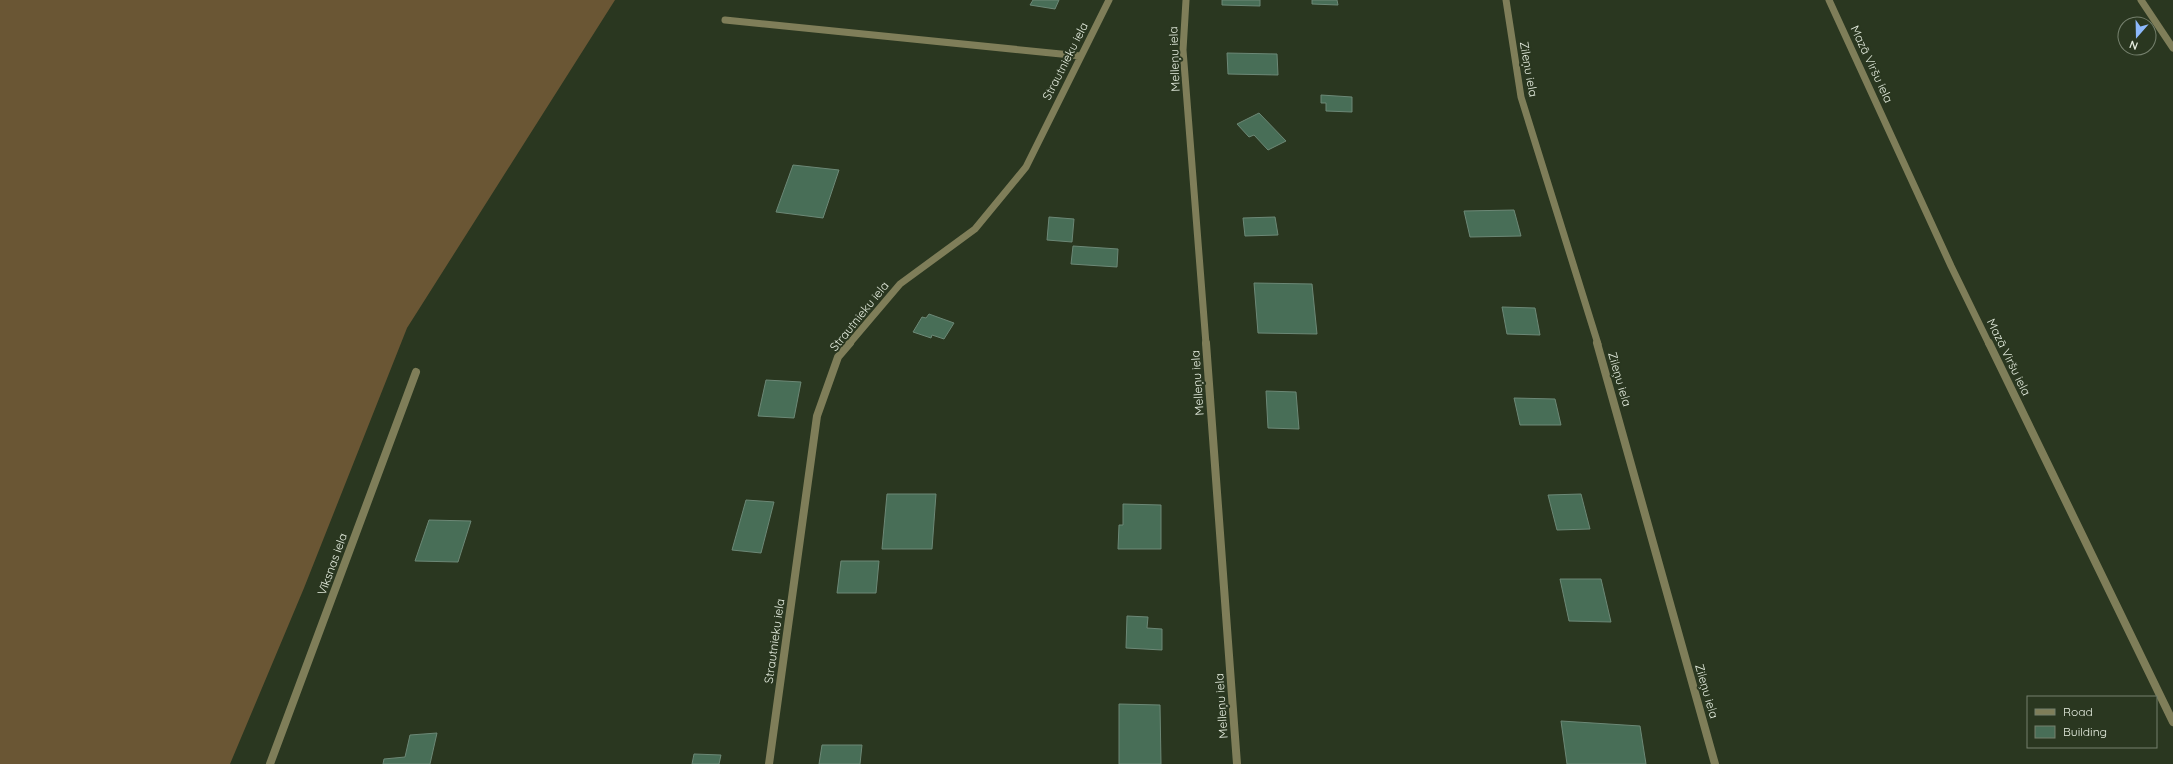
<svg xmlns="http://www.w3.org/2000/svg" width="2173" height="764" font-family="Quicksand,sans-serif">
  <rect width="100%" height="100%" fill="#2a3720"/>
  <path fill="#6a5634" d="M0,0H615L407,328L304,588L230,764H0Z"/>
  <path fill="#486e57" stroke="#6c8876" d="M1033,0H1059L1055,9L1030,5Z
    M1222,0H1260V6L1222,5Z
    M1312,0H1337L1338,5L1312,4Z
    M1227,53L1277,54L1278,75L1228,74Z
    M1321,95L1352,97V112L1326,111V103H1321Z
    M1259,113L1286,141L1268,150L1254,135L1249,137L1237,124Z
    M793,165L839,170L823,218L776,212Z
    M1514,210L1521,236L1470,237L1464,211Z
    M1049,217L1074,219L1072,242L1047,240Z
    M1275,217L1278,235L1245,236L1243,218Z
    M1073,246L1118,249L1117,267L1071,264Z
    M1254,283L1312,284L1317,334L1258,333Z
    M1502,307L1535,308L1540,335L1507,334Z
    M929,314L954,323L944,339L932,335L931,338L913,332L922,317L926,318Z
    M766,380L801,382L794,418L758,416Z
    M1266,391L1296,392L1299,429L1268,428Z
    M1514,398L1555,399L1561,425H1520Z
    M887,494H936L932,549H882Z
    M1581,494L1590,529L1557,530L1548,495Z
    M746,500L774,502L761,553L732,550Z
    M1123,504L1161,505V549H1118L1119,525H1123Z
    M429,520L471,521L458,562L415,561Z
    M841,561H879L876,593H837Z
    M1560,579H1601L1611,622L1569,621Z
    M1127,616L1148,617L1147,628L1162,629V650L1126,648Z
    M1119,704L1160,705L1161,764H1119Z
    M1561,721L1640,726L1646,764H1567Z
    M437,733L430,764H383L384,759L405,757L410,735Z
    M822,745H862L860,764H819Z
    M694,754L721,755L719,764H692Z"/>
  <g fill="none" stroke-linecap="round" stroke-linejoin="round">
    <path stroke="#7f7e59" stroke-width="7" d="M1186,0L1183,50L1206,344
      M1506,0L1521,97L1598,344
      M1829,0L1951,266L1989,344
      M2141,0L2173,48
      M725,20L1081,56
      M849,344L900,284L975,229L1026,167L1109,0"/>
    <path stroke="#7f7e59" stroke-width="8" d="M1206,343L1237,764
      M1597,343L1715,764
      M1989,343L2173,722
      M270,764L416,372
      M769,764L817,416L838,357L850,343"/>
  </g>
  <g text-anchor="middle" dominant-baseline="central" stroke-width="4" stroke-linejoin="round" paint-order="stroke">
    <g font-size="12" fill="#e6eee0" stroke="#2a3720">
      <text transform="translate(1174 59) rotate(-92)">Melleņu iela</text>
      <text transform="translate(1065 61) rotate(-63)">Strautnieku iela</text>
      <text transform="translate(1872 64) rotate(65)">Mazā Viršu iela</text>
      <text transform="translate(1529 69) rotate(80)">Zileņu iela</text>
      <text transform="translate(859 316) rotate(-51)">Strautnieku iela</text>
      <text transform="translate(2009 357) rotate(64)">Mazā Viršu iela</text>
      <text transform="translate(1620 379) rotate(74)">Zileņu iela</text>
      <text transform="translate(1197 383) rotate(-94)">Melleņu iela</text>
      <text transform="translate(332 564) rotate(-70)">Vīksnas iela</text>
      <text transform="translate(774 641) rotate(-82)">Strautnieku iela</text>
      <text transform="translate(1707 691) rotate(74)">Zileņu iela</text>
      <text transform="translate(1221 706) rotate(-94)">Melleņu iela</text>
    </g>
  </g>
  <rect x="2027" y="696" width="130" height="52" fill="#2a3720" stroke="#75806d"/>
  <rect x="2035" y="709" width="20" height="6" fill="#7f7e59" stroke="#75806d"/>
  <text x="2063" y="716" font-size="12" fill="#e6eee0">Road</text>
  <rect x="2035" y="726" width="20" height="12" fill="#486e57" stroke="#75806d"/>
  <text x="2063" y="736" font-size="12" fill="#e6eee0">Building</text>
  <g transform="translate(2137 36) rotate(200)"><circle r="19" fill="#2a3720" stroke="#75806d"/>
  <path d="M0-3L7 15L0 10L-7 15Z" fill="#8db9fc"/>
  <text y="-6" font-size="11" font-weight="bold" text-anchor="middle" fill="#e6eee0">N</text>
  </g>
</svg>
